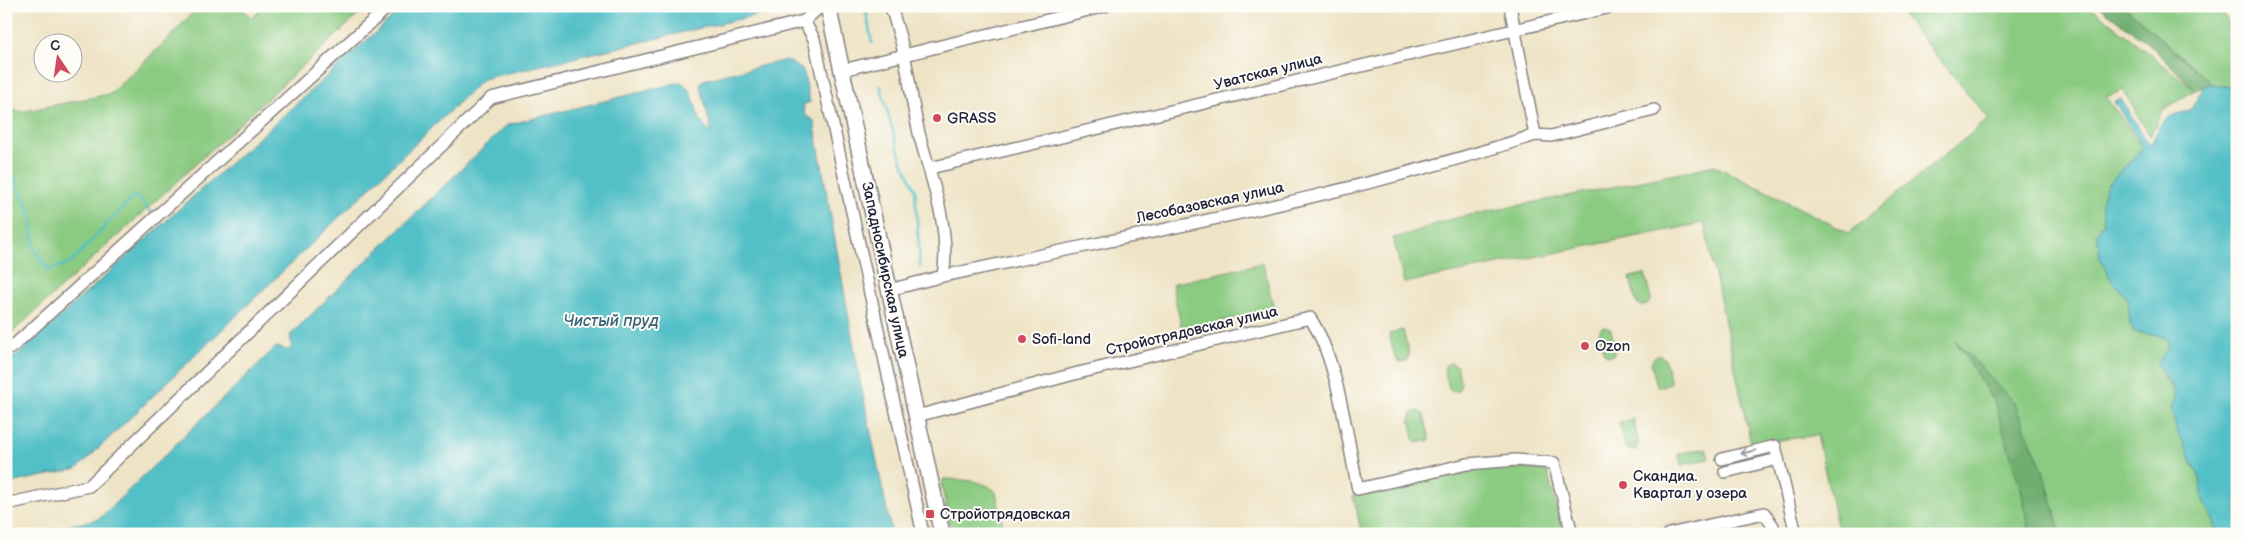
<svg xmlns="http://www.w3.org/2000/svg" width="2243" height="540" font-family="'Balsamiq Sans',sans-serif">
  <rect width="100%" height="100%" fill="#fdfcf7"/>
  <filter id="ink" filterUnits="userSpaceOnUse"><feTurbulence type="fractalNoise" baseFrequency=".02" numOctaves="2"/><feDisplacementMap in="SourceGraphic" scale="10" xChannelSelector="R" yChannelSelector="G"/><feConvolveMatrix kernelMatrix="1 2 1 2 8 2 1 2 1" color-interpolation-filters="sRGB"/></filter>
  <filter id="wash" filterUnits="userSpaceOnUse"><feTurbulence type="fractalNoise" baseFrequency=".0096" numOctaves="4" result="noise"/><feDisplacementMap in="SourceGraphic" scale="20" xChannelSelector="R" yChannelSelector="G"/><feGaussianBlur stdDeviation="1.12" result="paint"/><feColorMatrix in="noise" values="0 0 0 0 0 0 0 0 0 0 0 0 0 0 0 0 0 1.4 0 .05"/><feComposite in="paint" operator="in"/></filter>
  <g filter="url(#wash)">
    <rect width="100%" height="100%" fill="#eee3c5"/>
    <path fill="#8aca81" stroke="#56765e" d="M199,6H240L252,18L265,6H368L6,338V105L20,112L110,94L165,42Z
      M1895,6H2089L2195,90L2163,110L2150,136L2123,90L2106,97L2143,148L2107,185L2102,201L2104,222L2097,233L2100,258L2111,280L2128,299L2130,323L2134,332L2158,335L2168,339V347L2163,376L2176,392V428L2201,480L2203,500L2215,522L2216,534H1839L1817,435L1751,444L1704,223L1404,283L1393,238C1413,234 1431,224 1451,219C1538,201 1626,186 1714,165L1849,233L1989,119Z
      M2124,6H2219L2237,36V97L2230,87L2212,84Z
      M1263,263L1274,309L1182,330L1172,284Z
      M1645,274L1651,299L1647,305L1642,306L1636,302L1630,277Z
      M1606,327L1611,330L1615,349L1613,355L1608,356L1603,352L1599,333L1601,328Z
      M1403,330L1409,355L1406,361L1401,362L1395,358L1389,333Z
      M1659,355L1665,359L1671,384L1657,387L1651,363L1655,356Z
      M1452,363L1457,366L1461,385L1458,391L1454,392L1449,388L1444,369L1447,364Z
      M1418,411L1424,415L1430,440L1415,443L1410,419L1413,412Z
      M1633,419L1639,443L1635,450L1631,451L1625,447L1619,422Z
      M1706,448L1709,459L1681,465L1678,454Z
      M1491,466L1547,471L1564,534H1362L1353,496Z
      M944,479C961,480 983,479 996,492L1005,534H952L941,483Z"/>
    <path fill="#6fae6f" stroke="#486855" d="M2098,6H2124L2212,84L2195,90L2148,43Z
      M1955,340L2014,403L2043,470L2061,534H2029L2022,493L1995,404Z"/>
    <path fill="#52c0c7" stroke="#3a7181" d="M405,6H783L778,10L483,79L77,469L6,484V359L16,356Z
      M786,60L803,70L810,102L803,105L805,115L814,121L860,381L892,534H32L99,519L276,347L288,350L292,346L290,335L507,125L681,82C699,94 693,122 712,133L700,84L703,80Z
      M2212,84L2230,87L2237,97V534H2216L2215,522L2203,500L2201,480L2176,429L2171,408C2182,390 2165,380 2157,363L2168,347V339L2158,335L2134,332L2130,323L2128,299L2111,280L2100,258L2097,233L2104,222L2101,201L2107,185L2143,148L2114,101L2121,99L2150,146C2162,121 2162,116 2190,111L2204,86Z"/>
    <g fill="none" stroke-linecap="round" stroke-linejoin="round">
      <path stroke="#52c0c7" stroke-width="2.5" d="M865,6L872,43
        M880,85L900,156L915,189L920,267
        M6,167L15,179L32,217L34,249L48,270L70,263L135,195L154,215"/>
    </g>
  </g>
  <g filter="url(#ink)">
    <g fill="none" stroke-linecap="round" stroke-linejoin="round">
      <defs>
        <path id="minor" d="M891,6C895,22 901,38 904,54C910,82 913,110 920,137C932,182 951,229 943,276
          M1510,6L1535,135
          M804,21L814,39L923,534
          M843,70L1105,6
          M930,168L1615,6
          M889,290L943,276C1141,233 1342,198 1535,135L1551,136L1654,110
          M6,349L11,348L389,6
          M917,416L1078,373L1310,318C1338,359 1347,439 1358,489L1467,464L1516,460L1554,463L1572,534
          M1722,459L1775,446L1796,534
          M1725,472L1778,459
          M6,504L89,486L491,98L804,21L821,6
          M1669,534L1764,513L1773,526L1775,534"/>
        <path id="major" d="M828,6L942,534"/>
      </defs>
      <use href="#minor" stroke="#888280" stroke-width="14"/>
      <use href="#major" stroke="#888280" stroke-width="18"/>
      <use href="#minor" stroke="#fff" stroke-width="11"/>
      <use href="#major" stroke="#fff" stroke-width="15"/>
    </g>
    <defs><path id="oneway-shaft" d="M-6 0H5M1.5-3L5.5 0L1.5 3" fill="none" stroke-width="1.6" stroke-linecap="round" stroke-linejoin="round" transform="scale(1.25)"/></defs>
    <use stroke="#9c9ca7" href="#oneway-shaft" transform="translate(1748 452) rotate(167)"/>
  </g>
  <g fill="#d1495b" stroke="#fdfcf7" stroke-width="2">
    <circle cx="937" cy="118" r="5"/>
    <circle cx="1022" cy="339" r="5"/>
    <circle cx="1585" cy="346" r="5"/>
    <circle cx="1623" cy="485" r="5"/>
    <rect x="925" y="509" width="10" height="10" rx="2.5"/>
  </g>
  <g text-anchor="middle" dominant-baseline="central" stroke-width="4" stroke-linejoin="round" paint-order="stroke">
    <g font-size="15" fill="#22223b" stroke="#fdfcf7">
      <text transform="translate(1268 72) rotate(-14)">Уватская улица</text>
      <text transform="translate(1210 203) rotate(-12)">Лесобазовская улица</text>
      <text transform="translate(885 270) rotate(78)">Западносибирская улица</text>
      <text transform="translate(1192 331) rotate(-13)">Стройотрядовская улица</text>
    </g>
    <g font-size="15" fill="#22223b" stroke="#fdfcf7" text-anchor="start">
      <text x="947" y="118">GRASS</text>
      <text x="1032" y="339">Sofi-land</text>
      <text x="1595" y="346">Ozon</text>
      <text x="1633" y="476">Скандиа.<tspan x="1633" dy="17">Квартал у озера</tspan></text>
      <text x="940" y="514">Стройотрядовская</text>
    </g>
    <g font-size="16" font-style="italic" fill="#356173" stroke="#fdfcf7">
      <text x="611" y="321">Чистый пруд</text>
    </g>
  </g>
  <rect width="2243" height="540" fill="none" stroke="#fdfcf7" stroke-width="25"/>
  <g transform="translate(58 58) rotate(347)"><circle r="24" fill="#fdfcf7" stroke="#a5a5ac"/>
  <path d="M0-4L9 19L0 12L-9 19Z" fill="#d1495b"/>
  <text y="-8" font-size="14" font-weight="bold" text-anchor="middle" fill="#22223b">С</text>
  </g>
</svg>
